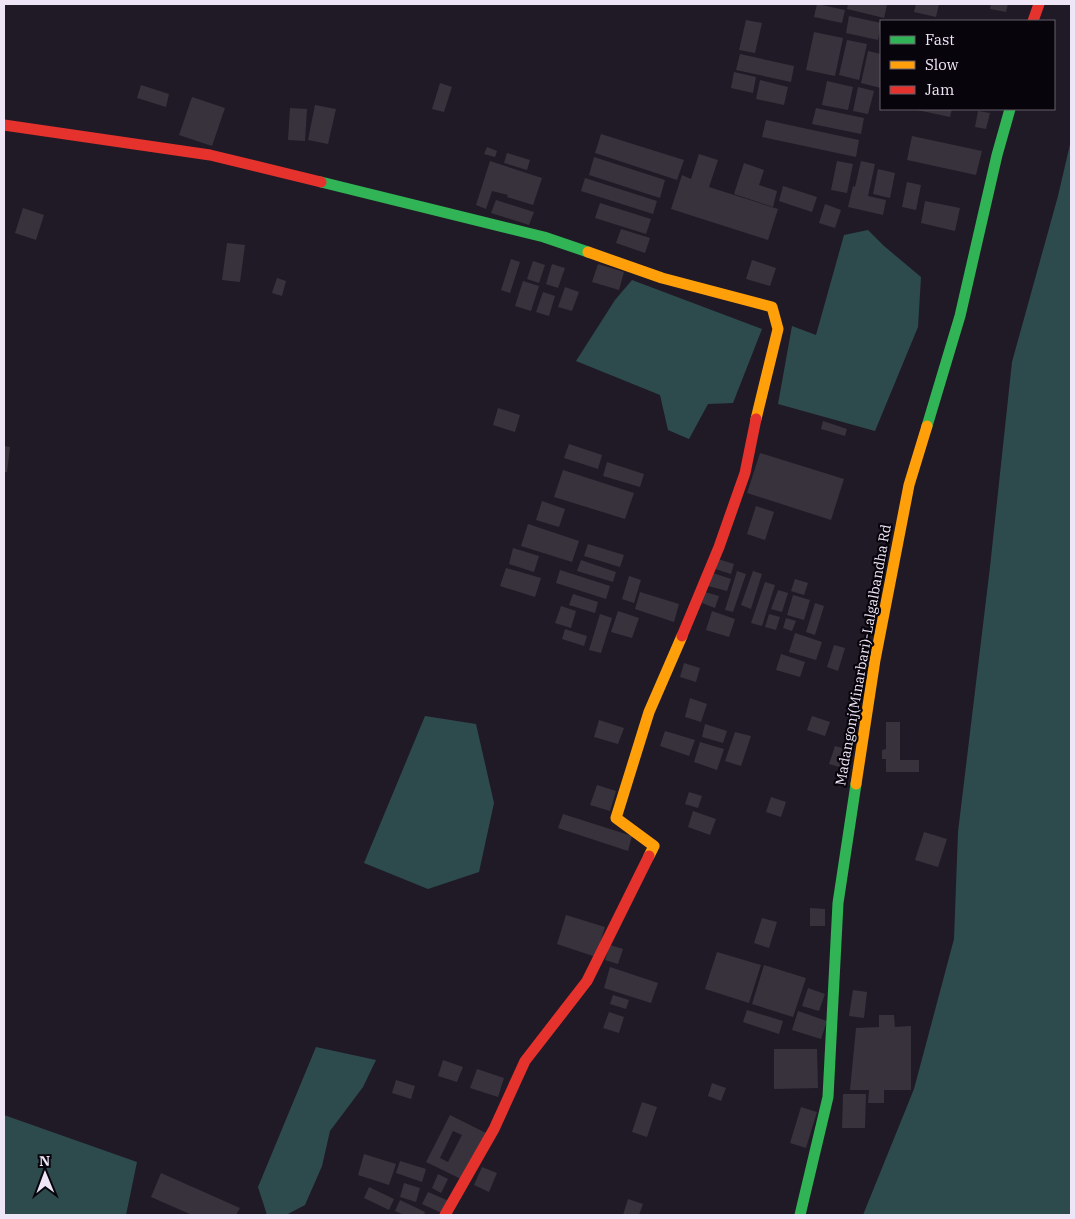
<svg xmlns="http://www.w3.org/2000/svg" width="1075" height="1219" font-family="'IBM Plex Serif',serif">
  <rect width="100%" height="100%" fill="#201a26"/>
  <path fill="#2d4b4d" d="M1071,140V1215H863L914,1089L954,939L958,832L990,567L1012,362L1058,196Z
    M868,230L884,246L921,277L918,327L875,431L778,404L792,326L816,335L844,235Z
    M632,280L762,329L733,403L708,404L689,439L668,430L660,395L576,361L615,300Z
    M425,716L476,724L494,803L479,872L428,889L364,863Z
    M316,1047L376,1060L363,1087L330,1131L322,1166L305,1205L286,1215H267L258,1187Z
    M4,1115L137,1162L126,1215H4Z"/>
  <path fill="#37323c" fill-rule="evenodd" d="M817,4L845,10L842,23L814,17Z
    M848,4H881L887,5L884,18L847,9Z
    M916,4H939L936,17L914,12Z
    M991,4H1008L1006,12L990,9Z
    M849,16L881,23L878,40L846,33Z
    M746,20L762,23L755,53L739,50Z
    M814,32L843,38L835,76L806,70Z
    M847,40L867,44L859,80L839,75Z
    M868,51L881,54V88L861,83Z
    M740,54L794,66L791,82L736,70Z
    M734,72L756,77L753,93L731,88Z
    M760,80L788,87L784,105L756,99Z
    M827,81L853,87L848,110L822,105Z
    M440,83L452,87L444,112L432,109Z
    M141,85L169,94L166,107L137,98Z
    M858,87L874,91L868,114L853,111Z
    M192,97L225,108L212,146L179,135Z
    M315,105L336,109L328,144L308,140Z
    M290,108L307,109L305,141L288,140Z
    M816,108L864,118L861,134L812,124Z
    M918,109H952L950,117L917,110Z
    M978,111L990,113L986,129L975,127Z
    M766,120L859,140L856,157L762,137Z
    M601,134L684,160L677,180L595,153Z
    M912,136L982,151L976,175L907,160Z
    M487,147L497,151L495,157L484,154Z
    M507,153L530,160L527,170L504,163Z
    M699,154L718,160L709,187L778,209L768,240L671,209L682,175L691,179Z
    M594,157L665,180L660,198L589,175Z
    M490,161L542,178L533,205L507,197L508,195L492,191L486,209L476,205Z
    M837,161L853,164L847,193L831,190Z
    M861,161L875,164L868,196L886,200L883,215L848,207L853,186L855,187Z
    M744,163L764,170L759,185L777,191L773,207L734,194Z
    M878,169L895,173L890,198L873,194Z
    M585,178L657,201L653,214L581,191Z
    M907,182L921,185L916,210L902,207Z
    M783,186L817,197L812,212L779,201Z
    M496,200L534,212L529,225L491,213Z
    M925,201L960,208L955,231L921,223Z
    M600,203L651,219L646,234L595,218Z
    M825,204L841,210L835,228L819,223Z
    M23,208L44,215L36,240L15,233Z
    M621,229L650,238L645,253L616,243Z
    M227,243L245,245L240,282L222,280Z
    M511,259L520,262L510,293L501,290Z
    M752,260L776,268L770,286L746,279Z
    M533,261L545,265L539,283L527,279Z
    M552,264L565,268L558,288L546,284Z
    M598,264L624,272L619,290L592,282Z
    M277,278L286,281L282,296L272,293Z
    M523,281L539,286L531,311L515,306Z
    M565,287L579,292L572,311L558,307Z
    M543,292L555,296L549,316L536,312Z
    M498,408L520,415L515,432L493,425Z
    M823,421L847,429L845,436L821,429Z
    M569,444L602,455L598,469L564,458Z
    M4,446L10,447L7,472H4Z
    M760,453L844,479L831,520L747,493Z
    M607,462L644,474L640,487L603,476Z
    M563,470L634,493L625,519L554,497Z
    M542,501L565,509L559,527L536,520Z
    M756,506L774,512L765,540L747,534Z
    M528,524L579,541L572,562L521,546Z
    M588,544L624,555L620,567L584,556Z
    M513,548L539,556L534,572L509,564Z
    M718,559L734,564L731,574L715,569Z
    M581,560L616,572L613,582L577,571Z
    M506,568L541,578L535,597L500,586Z
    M560,570L610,586L606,599L556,583Z
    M737,571L746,574L733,612L725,610Z
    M753,571L762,574L751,609L741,605Z
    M713,573L731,579L727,591L708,586Z
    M629,576L641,580L634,603L622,599Z
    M795,579L808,583L804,595L791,591Z
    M765,582L775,585L762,626L751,623Z
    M778,590L788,593L782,612L771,609Z
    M640,592L679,604L674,622L635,609Z
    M705,592L719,596L715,608L702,603Z
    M573,594L598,602L595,613L569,605Z
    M793,595L810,600L804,620L787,615Z
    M815,603L824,606L815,635L806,632Z
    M561,606L576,611L571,628L555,623Z
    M618,611L639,618L632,638L611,632Z
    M712,611L735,619L729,637L706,630Z
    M600,614L612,618L601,653L589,650Z
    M769,614L780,617L776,630L765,627Z
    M786,618L796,621L792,631L783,628Z
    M565,629L587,636L584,646L562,639Z
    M795,633L822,642L816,660L789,652Z
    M834,645L845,648L838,671L827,667Z
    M781,654L805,662L800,677L776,670Z
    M684,663L700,668L696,682L680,677Z
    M690,698L707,704L701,722L685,717Z
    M812,716L830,722L825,736L807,730Z
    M599,720L624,728L618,744L594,737Z
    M886,722H900V760H919V772H886V759H882V750L886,749Z
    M705,724L727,731L723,743L702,737Z
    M665,731L695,740L689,756L660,746Z
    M735,732L751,736L741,766L725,761Z
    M700,742L724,749L717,770L694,762Z
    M835,746L849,750L843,768L829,764Z
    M597,785L616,791L610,811L590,805Z
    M689,792L702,796L698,808L685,804Z
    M771,797L786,802L781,817L766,812Z
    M693,811L716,819L710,835L688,827Z
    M563,814L632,836L628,851L558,828Z
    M924,832L947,839L938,867L915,860Z
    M810,908L825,909V926H810Z
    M566,915L605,927L596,957L557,944Z
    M762,918L777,922L769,948L754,943Z
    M610,945L623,949L618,964L605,960Z
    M717,952L761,965L749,1003L705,989Z
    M764,965L806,978L793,1017L752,1004Z
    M610,967L658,983L651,1003L604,988Z
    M808,988L825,994L819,1011L802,1006Z
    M853,990L867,992L864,1018L849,1016Z
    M613,995L629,1000L626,1009L610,1004Z
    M747,1010L783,1021L779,1034L743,1022Z
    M798,1011L827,1021L821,1039L792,1030Z
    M609,1012L624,1017L619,1033L603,1028Z
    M879,1015H894L895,1027L911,1026V1090H884V1103H868L869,1090H850L856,1028L879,1027Z
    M774,1049H817L818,1088L774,1089Z
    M443,1060L463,1067L457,1082L438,1076Z
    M477,1069L504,1078L498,1097L470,1088Z
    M396,1080L415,1086L411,1099L392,1093Z
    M712,1083L726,1088L721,1101L708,1096Z
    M843,1094H866L865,1128H842Z
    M642,1102L657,1107L647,1137L632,1132Z
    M801,1107L817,1112L806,1148L790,1143Z
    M450,1115L486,1133L463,1180L426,1162ZM453,1131L462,1135L448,1162L440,1158Z
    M364,1154L396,1164L389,1185L358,1175Z
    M400,1161L426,1169L422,1182L396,1173Z
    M482,1167L497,1173L489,1192L474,1185Z
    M161,1173L240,1208L236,1215H192L151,1197Z
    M438,1174L448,1179L441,1193L432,1188Z
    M404,1183L420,1188L416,1202L400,1197Z
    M369,1187L394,1199L389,1210L364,1198Z
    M428,1192L449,1201L444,1214L422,1204Z
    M628,1199L643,1204L639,1215H623Z
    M400,1200L425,1212L424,1215H404L395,1211Z"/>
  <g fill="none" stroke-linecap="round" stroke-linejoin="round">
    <path stroke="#30b455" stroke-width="11" d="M321,182L544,237L588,252
      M927,426L960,316L997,155L1010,109
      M800,1215L828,1097L838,903L856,784"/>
    <path stroke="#ff9f0a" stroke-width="11" d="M588,252L662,278L772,307L778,329L756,419
      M856,784L875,660L909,485L927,426
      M649,856L654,846L616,818L649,712L682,636"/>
    <path stroke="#e5322d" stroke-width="11" d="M1033,21L1039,4
      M4,125L210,155L321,182
      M682,636L719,547L745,473L756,419
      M445,1215L494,1129L525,1061L587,981L649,856"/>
  </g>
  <g text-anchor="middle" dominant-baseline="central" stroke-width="4.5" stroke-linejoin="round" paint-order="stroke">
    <g font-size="14" fill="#eee6f6" stroke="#08040c">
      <text transform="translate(863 655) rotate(-80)">Madangonj(Minarbari)-Lalgalbandha Rd</text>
    </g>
  </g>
  <rect width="1075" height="1219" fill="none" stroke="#eee6f6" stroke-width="10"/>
  <rect x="880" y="20" width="175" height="90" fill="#08040c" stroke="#645e6a"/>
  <rect x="890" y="36" width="25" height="8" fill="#30b455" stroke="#645e6a"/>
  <text x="925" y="45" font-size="15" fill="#eee6f6">Fast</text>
  <rect x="890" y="61" width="25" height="8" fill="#ff9f0a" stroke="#645e6a"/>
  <text x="925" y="70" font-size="15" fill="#eee6f6">Slow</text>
  <rect x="890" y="86" width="25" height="8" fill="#e5322d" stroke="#645e6a"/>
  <text x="925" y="95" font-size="15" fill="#eee6f6">Jam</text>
  <g transform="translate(45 1174) rotate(359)" stroke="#08040c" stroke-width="4" paint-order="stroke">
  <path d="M0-4L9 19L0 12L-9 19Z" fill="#eee6f6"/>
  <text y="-8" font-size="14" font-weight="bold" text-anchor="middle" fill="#eee6f6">N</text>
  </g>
</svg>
